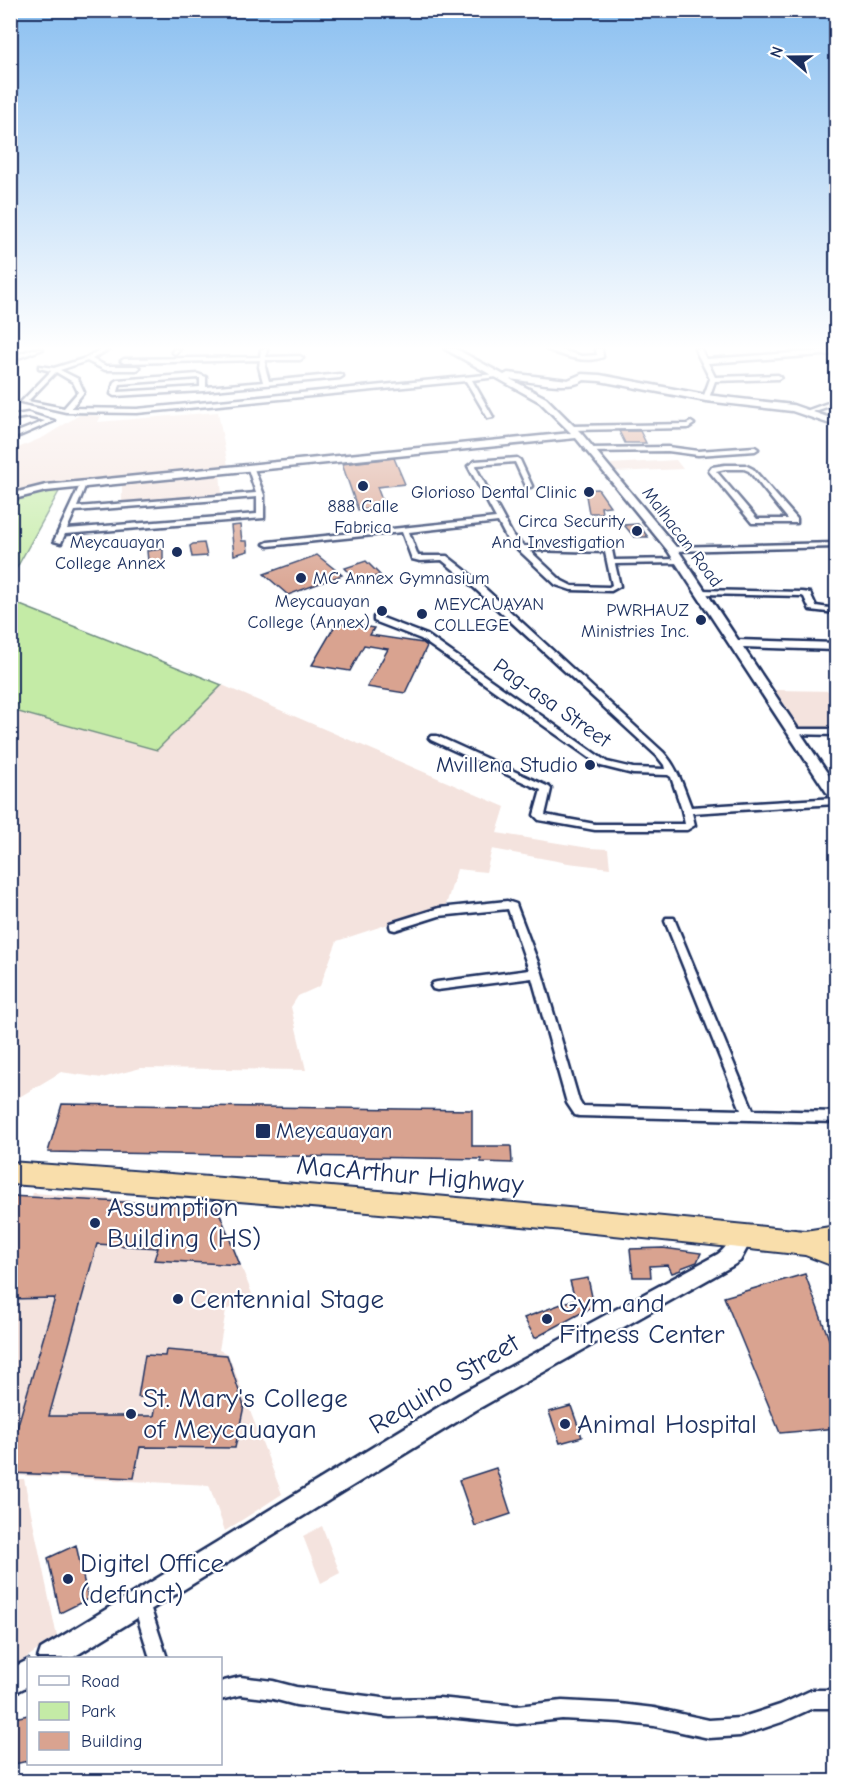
<svg xmlns="http://www.w3.org/2000/svg" width="847" height="1792" font-family="'Comic Neue',sans-serif">
  <rect width="100%" height="100%" fill="#fff"/>
  <filter id="ink" filterUnits="userSpaceOnUse"><feTurbulence type="fractalNoise" baseFrequency=".0167" numOctaves="2"/><feDisplacementMap in="SourceGraphic" scale="12" xChannelSelector="R" yChannelSelector="G"/><feConvolveMatrix kernelMatrix="1 2 1 2 8 2 1 2 1" color-interpolation-filters="sRGB"/></filter>
  <g filter="url(#ink)">
    <path fill="#f4e3de" d="M218,412L228,466L62,482L11,494V451L44,437L81,414L101,416L98,422Z
      M676,460L683,469L614,472L611,464Z
      M220,473L222,495L122,503V483Z
      M222,685L505,807L497,833L589,848L608,849L610,868L568,863L492,849L486,872L457,869L446,905L337,941L320,986L298,996L291,1007L306,1070L141,1068L102,1078L61,1072L11,1102L10,710L156,750Z
      M774,690L836,691V729L800,728Z
      M33,1193L218,1207L254,1299L226,1310L219,1350L228,1354L282,1494L225,1531L209,1485L11,1475L10,1254H14Z
      M11,1479H24L57,1637L11,1668Z
      M322,1526L340,1573L321,1583L303,1536Z"/>
    <path fill="#c4eba6" stroke="#708d82" stroke-width="1.5" d="M61,488L15,571L11,570V499L36,491Z
      M10,601L222,685L157,750L11,710Z"/>
    <path fill="#d9a390" stroke="#1b2f5e" stroke-width="1.5" d="M619,431H640L646,443H625Z
      M394,458L405,484L377,487L385,508L358,510L342,464Z
      M598,489L610,506L601,507L602,513H589L585,490Z
      M638,524L648,537H634L624,525Z
      M240,525L242,541H247L248,551L234,555L231,526Z
      M204,543L207,556L192,557L190,546L193,544Z
      M163,549V562L148,561L147,551Z
      M317,555L342,575L288,595L264,574Z
      M366,561L380,575L358,582L345,568Z
      M337,622L374,628L370,635L423,643L427,646L405,693L367,687L388,649L364,645L350,671L312,665Z
      M62,1104L472,1110V1146H511L512,1163L481,1162V1159L48,1152Z
      M10,1196L217,1207L240,1265L154,1260L158,1248L97,1244L49,1416H154L157,1398L138,1397L145,1355L165,1356L166,1350L227,1355L244,1406L235,1448L140,1447L134,1478L10,1473V1452L55,1298L10,1299Z
      M663,1248L701,1253L697,1262L681,1268V1270L672,1273L668,1265L650,1266L651,1277H633L630,1249Z
      M805,1274L837,1361V1428L780,1433L724,1297Z
      M588,1278L594,1306L535,1338L524,1318L575,1299L570,1281Z
      M571,1406L582,1437L560,1443L549,1412Z
      M496,1468L511,1514L475,1526L459,1480Z
      M76,1545L88,1599L60,1613L48,1558Z
      M28,1715V1761L10,1765V1719Z"/>
    <g fill="none" stroke-linecap="round" stroke-linejoin="round">
      <defs>
        <path id="street" d="M33,349H43L10,361V357Z
          M101,349H109L92,359L106,366H137L140,368L137,370H105L87,361L60,370L78,379L84,392L71,408L137,409L495,374L497,375V377L472,380L493,417L488,418L466,381L137,413L66,412L21,402L51,371L39,368V366L54,368L86,358ZM56,372L73,382L78,392L64,408L28,401Z
          M174,349H180L175,354L172,352Z
          M261,349H267L266,357L300,356L303,358L300,360H266L265,367L269,381L340,374L343,376L340,378L203,391L114,396L111,394L114,382L117,380L198,374L206,377V387L263,382L259,367L260,360L124,363L121,361L124,359L260,357ZM198,378H200V387L118,392L120,384Z
          M546,349H557L582,356L597,355L596,349H602L603,357C587,364 562,356 546,349Z
          M695,349H701L706,359L836,350V354L708,363L715,377L778,375L781,377L778,379L715,381L709,398L706,400L703,398L710,379Z
          M836,400V404L806,414L803,412Z
          M28,413L54,421L10,440V435L45,421L28,417L10,420V416Z
          M691,422L694,424L688,428L570,430L567,428L570,426L687,424Z
          M668,447L698,451L755,447L758,449L755,451L698,455L668,451L588,452L585,450L588,448Z
          M517,458L520,460L532,486L531,487L526,486L515,462L477,465L475,466L513,536L524,546L608,548L612,550L614,560L681,559L685,561L681,563L615,564L620,586L611,591L571,590L556,585L507,539L498,522L409,532L418,556H447L465,570L663,752C678,768 683,786 691,807L836,798V804L692,813L695,825L687,830H595L539,820L534,815L541,790L431,740L429,738L431,736H437L549,787L551,789L545,815L595,824H685L682,810L671,777L668,775L633,774L601,766L421,639L374,621V617H380L427,635L607,762L633,768L665,769L664,765L657,756L459,574L442,560L420,561L412,559L402,532L268,546L264,544L268,542L496,518L468,466L475,461ZM529,550L605,552L612,585L609,587L572,586L562,581Z
          M725,465H745L753,469L797,519V523H752L709,471L712,467ZM725,469H744L749,471L788,519H757L716,471Z
          M251,467L254,469L264,495V518L65,534L61,543L54,541L81,483L86,484L77,507L256,493L248,469ZM257,497V514L67,529L75,511Z
          M836,543V547L672,551L668,549L672,547Z
          M699,590L802,592L810,593L816,606L836,609V613L810,610L804,597L802,596L702,594H699Z
          M794,729H836V735L791,734L789,732Z
          M507,901L516,904L517,907L542,973L579,1101L582,1106L741,1110L665,921L666,918H674L675,921L753,1110L836,1112V1122L579,1116L575,1115L567,1103L532,978L437,990L433,989L431,986L433,983L437,982L529,970L508,909L439,916L395,930L391,929L390,926L391,923L439,908Z
          M141,1595L147,1597L149,1603L167,1658H150L133,1603L135,1597Z
          M240,1677L273,1681L296,1687L390,1699L439,1698L517,1706L562,1701L620,1704L654,1708L709,1720L740,1718L780,1705L812,1690H836V1708H813L782,1722L740,1736L709,1738L654,1726L620,1722L562,1719L517,1724L439,1716L390,1717L296,1705L273,1699L240,1695L220,1700V1682Z"/>
        <path id="secondary" d="M445,349H456L504,375L508,373L568,380L582,374L600,375L706,395L793,405L836,420V426L792,411L706,401L600,381L584,380C570,391 529,381 510,379L546,398L581,433L676,547L738,640L836,643V650L743,647L836,786V800L831,799L668,551L576,438L46,491L10,500V494L46,485L571,433L540,402Z
          M743,1228L750,1231L753,1237L740,1261L732,1266L476,1410L72,1658H38L41,1649L460,1394L718,1254C729,1247 731,1233 743,1228Z
          M28,1660V1686L10,1695V1669Z"/>
        <path id="highway" d="M10,1162C276,1181 541,1204 805,1231L836,1226V1267L805,1255C540,1226 276,1202 10,1184Z"/>
      </defs>
      <use href="#street" stroke="#1b2f5e" stroke-width="5"/>
      <use href="#secondary" stroke="#1b2f5e" stroke-width="5"/>
      <use href="#highway" stroke="#1b2f5e" stroke-width="4"/>
      <use href="#street" fill="#fff" fill-rule="evenodd"/>
      <use href="#secondary" fill="#fff" fill-rule="evenodd"/>
      <use href="#highway" fill="#f9deab" fill-rule="evenodd"/>
    </g>
  </g>
  <linearGradient id="sky" x2="0" y2="1"><stop stop-color="#8abff0"/><stop offset="0.58" stop-color="#fff"/><stop offset="1" stop-color="#fff" stop-opacity="0"/></linearGradient>
  <rect width="847" height="600" fill="url(#sky)"/>
  <g fill="#1b2f5e" stroke="#fff" stroke-width="2">
    <circle cx="363" cy="486" r="6"/>
    <circle cx="589" cy="492" r="6"/>
    <circle cx="637" cy="531" r="6"/>
    <circle cx="177" cy="552" r="6"/>
    <circle cx="301" cy="578" r="6"/>
    <circle cx="382" cy="611" r="6"/>
    <circle cx="422" cy="614" r="6"/>
    <circle cx="701" cy="620" r="6"/>
    <circle cx="590" cy="765" r="6"/>
    <rect x="255" y="1123" width="16" height="16" rx="3"/>
    <circle cx="95" cy="1223" r="6"/>
    <circle cx="178" cy="1299" r="6"/>
    <circle cx="547" cy="1319" r="6"/>
    <circle cx="131" cy="1414" r="6"/>
    <circle cx="565" cy="1424" r="6"/>
    <circle cx="68" cy="1579" r="6"/>
  </g>
  <g text-anchor="middle" dominant-baseline="central" stroke-width="4.5" stroke-linejoin="round" paint-order="stroke">
    <g font-size="18" fill="#1b2f5e" stroke="#fff" text-anchor="end">
      <text x="577" y="492">Glorioso Dental Clinic</text>
      <text x="363" y="506" text-anchor="middle">888 Calle<tspan x="363" dy="21">Fabrica</tspan></text>
      <text x="625" y="521">Circa Security<tspan x="625" dy="21">And Investigation</tspan></text>
      <text x="165" y="542">Meycauayan<tspan x="165" dy="21">College Annex</tspan></text>
      <text x="313" y="578" text-anchor="start">MC Annex Gymnasium</text>
      <text x="370" y="601">Meycauayan<tspan x="370" dy="21">College (Annex)</tspan></text>
      <text x="434" y="604" text-anchor="start">MEYCAUAYAN<tspan x="434" dy="21">COLLEGE</tspan></text>
      <text x="689" y="610">PWRHAUZ<tspan x="689" dy="21">Ministries Inc.</tspan></text>
    </g>
    <g font-size="18" fill="#1b2f5e" stroke="#fff">
      <text transform="translate(682 537) rotate(53)">Malhacan Road</text>
    </g>
    <g font-size="22" fill="#1b2f5e" stroke="#fff">
      <text transform="translate(552 703) rotate(35)">Pag-asa Street</text>
    </g>
    <g font-size="22" fill="#1b2f5e" stroke="#fff" text-anchor="end">
      <text x="578" y="765">Mvillena Studio</text>
      <text x="276" y="1131" text-anchor="start">Meycauayan</text>
    </g>
    <g font-size="27" fill="#1b2f5e" stroke="#fff">
      <text transform="translate(410 1175) rotate(5)">MacArthur Highway</text>
      <text transform="translate(444 1384) rotate(-31)">Requino Street</text>
    </g>
    <g font-size="27" fill="#1b2f5e" stroke="#fff" text-anchor="start">
      <text x="107" y="1207">Assumption<tspan x="107" dy="31">Building (HS)</tspan></text>
      <text x="190" y="1299">Centennial Stage</text>
      <text x="559" y="1303">Gym and<tspan x="559" dy="31">Fitness Center</tspan></text>
      <text x="143" y="1398">St. Mary's College<tspan x="143" dy="31">of Meycauayan</tspan></text>
      <text x="577" y="1424">Animal Hospital</text>
      <text x="80" y="1563">Digitel Office<tspan x="80" dy="31">(defunct)</tspan></text>
    </g>
  </g>
  <rect width="847" height="1792" fill="none" stroke="#fff" stroke-width="36"/>
  <rect x="18" y="18" width="811" height="1756" fill="none" stroke="#1b2f5e" stroke-width="2" filter="url(#ink)"/>
  <rect x="27" y="1657" width="195" height="108" fill="#ffffff" stroke="#a4acbf" stroke-width="1.5"/>
  <rect x="39" y="1676" width="30" height="9" fill="#ffffff" stroke="#a4acbf" stroke-width="1.5"/>
  <text x="81" y="1687" font-size="18" fill="#1b2f5e">Road</text>
  <rect x="39" y="1702" width="30" height="18" fill="#c4eba6" stroke="#a4acbf" stroke-width="1.5"/>
  <text x="81" y="1717" font-size="18" fill="#1b2f5e">Park</text>
  <rect x="39" y="1732" width="30" height="18" fill="#d9a390" stroke="#a4acbf" stroke-width="1.5"/>
  <text x="81" y="1747" font-size="18" fill="#1b2f5e">Building</text>
  <g transform="translate(790 57) rotate(290)" stroke="#ffffff" stroke-width="4.5" paint-order="stroke">
  <path d="M0-4.5L10 22L0 15L-10 22Z" fill="#1b2f5e"/>
  <text y="-9" font-size="16" font-weight="bold" text-anchor="middle" fill="#1b2f5e">N</text>
  </g>
</svg>
